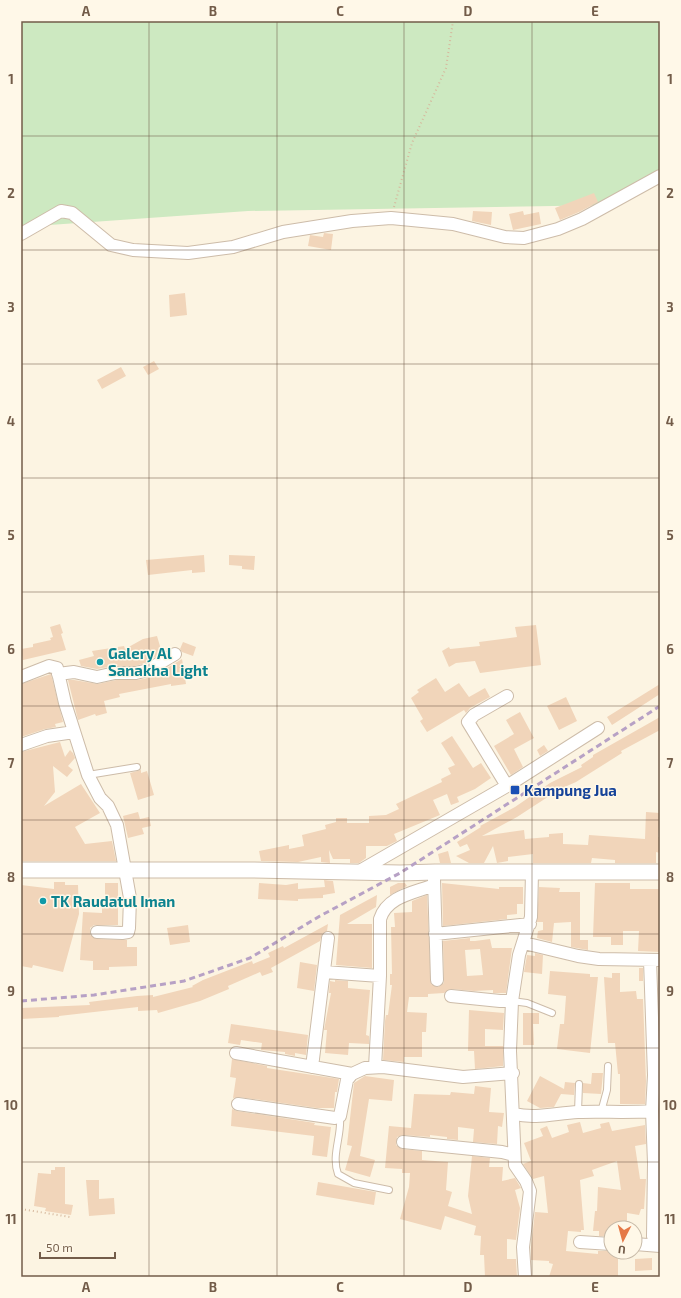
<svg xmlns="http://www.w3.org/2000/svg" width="681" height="1298" font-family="'Exo 2',sans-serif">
  <rect width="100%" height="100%" fill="#fcf4e2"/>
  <path fill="#cde9c1" d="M21,21H660V171L614,205L248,211L21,227Z"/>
  <path fill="#f1d5ba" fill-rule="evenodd" d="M594,193L598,202L579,212L560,220L555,208Z
    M473,211L492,212L491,225L472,221Z
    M523,211L524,215L539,212L541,224L513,230L509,214Z
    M324,233L333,234L331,250L308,246L310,235L323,237Z
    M185,293L187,315L170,317L169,295Z
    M154,361L159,369L148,375L143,367Z
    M121,367L126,376L102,389L97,380Z
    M204,555L205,572L192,573V570L148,575L146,560Z
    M229,555L255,556L254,570L242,569V566L229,565Z
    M60,624L63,633L61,634L66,650L23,660L21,649L33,647V644L51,640L50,638L53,637L50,627Z
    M536,625L541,665L480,673L475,661L456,663L449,667L442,651L449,647L450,649L480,646L479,642L517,637L515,627Z
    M157,636L162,653L145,663L135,666H114L97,669L81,666L79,660L94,656L92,651L124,646L125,649L143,639Z
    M183,642L196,647L193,656L182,652L180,649Z
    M182,659L186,684L171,686V684L119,694L120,697L104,701L107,713L96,716L95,714L78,720L68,680H74L98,684L116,680H138L152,677Z
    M51,674L63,722L55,724L56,727L45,729L21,737V684Z
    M436,678L445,692L459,683L469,697L485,688L490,697L470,708L466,713L464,710L427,732L420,721L423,719L411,698L419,692L417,690Z
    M660,684V694L612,725L607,717Z
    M566,697L577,721L559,730L547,706Z
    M520,712L534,738L514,749L523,767L511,775L494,746L514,734L506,720Z
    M660,717V730L621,751L622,753L576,782L560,789L517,817L482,836L524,830L525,839L549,837V834L563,833V844L588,845L589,835L645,839L646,812L660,813L658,837H660V853L656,852V863H615V860L592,858L591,863H533V854L508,857V861L497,863L493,846L484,863H469L456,856L470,850L467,844L460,847L457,842L481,827L480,826L515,807L550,783L582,767L581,765L593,757V755Z
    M452,736L473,768L481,763L491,778L475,789L457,797L459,802L451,805L447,794L433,800L440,815L394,834L397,841L387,846H366V858L359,863H350V859H333L329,850L330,863L321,862V857L298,862L261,861L259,851L289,845V849L304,846L302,835L326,829L325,825L336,822V818H347V823H369V816L386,815L399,809L396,804L442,782L441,779L451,774L448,768L455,765L441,743Z
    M60,742L65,757L70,750L73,753L75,758L68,766L73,770L67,777L53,766L55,792L44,806L81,784L100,813L75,827L85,844L112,841L116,861H21V752Z
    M544,745L548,751L540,756L537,750Z
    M141,770V773L147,771L154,795L138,800L130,773Z
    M138,812L140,819L149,817L151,826L142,828L144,834L128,838L123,816Z
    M448,851L451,863H440L438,854Z
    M324,880L333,881L335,893L323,895V898L298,899V901L258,899L259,883L286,885L298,883V889L325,887Z
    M54,882H65V885H78L79,914L63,972L33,965L32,968L21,966V885L54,889Z
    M105,883H118V925H94L90,928V935L97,939L127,940V947H137V966L109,967V970H93V961L80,960L83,912L102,913V904L105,903Z
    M398,883H405L407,886L390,895V887Z
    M442,883L499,889V887H523V904H517V914L507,915V919L443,926Z
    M595,883H630V889H660V952L638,951L639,931H623V945H611V937H593Z
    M539,887L560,888L559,892H580V940H588V950L571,947V922L554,923L552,942L537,938L538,931L543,930V922H537Z
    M377,895L376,907L347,924H372V968L336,965L340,915Z
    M427,895L431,984L438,987L444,983L443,941L470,938V941H475L490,939L492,948H512L506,993H493V990L474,991L451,989L444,993L428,994V997H409L407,1012L427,1013L426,1032H422V1057H404V1062L383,1060L385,1021L386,1015H388L392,985H390V974H392L391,927H395L394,913L412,912V901ZM480,949L483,975L467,976L465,950Z
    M328,924L327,931L322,934L320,941L271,968L273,972L262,976L260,972L228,986L229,989L200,1001L158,1013L157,1010L138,1011V1007L59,1016V1017L21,1019V1008L90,1005L89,1002L137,996L153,995V997L193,987L192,986L203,980L252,961L253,964L270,957L268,953L283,946L284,948Z
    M188,925L190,942L170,945L167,928Z
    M535,953L543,955L542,974L524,972L527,955L535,956Z
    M300,962L317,965L314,991L297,988Z
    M639,968H643V981H639Z
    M550,971L590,974V977H598L590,1053L557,1049L560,1024H564L566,996L548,994Z
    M612,973H620V992L636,991L637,999H643L646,1081L645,1104H620V1074H618L615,1043H608L604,977L612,978Z
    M335,980L348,981V988L370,990L366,1035L369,1036V1044L349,1043L348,1055L325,1053L327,1030H324L331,993H329L330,981L335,982Z
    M469,1010L504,1013L503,1030L485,1029V1046H503V1066L475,1069L474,1051H468Z
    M523,1013H539V1024H533L534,1045H523Z
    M231,1024L308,1035L306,1055L295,1053V1056L285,1054V1052L261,1050L262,1043L241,1040L240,1045L228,1043Z
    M232,1059L267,1066V1068L339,1079L337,1092H335L334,1108H317L239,1097L233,1098L236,1078L230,1077Z
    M592,1073H603L601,1094L583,1093V1083L591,1084Z
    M365,1076L394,1080L392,1101L369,1099L360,1156L375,1160L370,1177L345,1170L352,1146L347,1145L354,1083Z
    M540,1076L564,1089L565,1082L575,1083L574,1095L561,1094L554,1107L540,1108L527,1101Z
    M475,1086L491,1088L489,1112L504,1113L502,1127L498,1126L497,1144L473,1142L474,1129L458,1127V1140L447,1139V1137L430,1135V1137L403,1135L397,1137L396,1145L402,1149L422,1151V1160L448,1162L446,1190L452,1192L448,1206L472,1214L468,1196L472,1156L490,1158L489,1167H503L502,1181L515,1178L521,1188L515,1190L520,1208L516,1240L507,1239V1259H516L517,1277H485L484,1255H480L481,1236L474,1235L476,1226L445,1216L441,1230L400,1219L409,1187L410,1173H402V1169L385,1168L389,1126L411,1128L414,1094L450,1095L451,1092L474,1094Z
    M232,1109L237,1111L315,1123L314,1125L331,1127L327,1157L312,1155L314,1136L231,1126Z
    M580,1122L583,1133L601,1128L600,1124L609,1122L612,1131L645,1125L646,1144L635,1146L640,1179H646L644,1209H641L639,1215L627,1213V1228H611V1236H599V1231H593L595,1211H597L598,1187L621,1190L617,1161L592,1170L594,1176L580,1180L584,1230H581V1232L568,1231L566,1251L598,1254V1251H611V1254H618V1277H549L553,1264L549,1263V1261L531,1260V1247L535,1212L548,1213L544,1176L533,1179L523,1164L531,1161L524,1143L543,1136L540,1129L547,1126L552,1138L569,1132L567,1125Z
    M55,1167H65V1204L73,1205L71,1215L45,1211L46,1208L34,1206L38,1173L51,1174V1170H55Z
    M86,1180H99V1199L114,1198L115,1214L89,1216Z
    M318,1182L376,1192L374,1205L316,1195Z
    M652,1258V1270L635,1271V1259Z"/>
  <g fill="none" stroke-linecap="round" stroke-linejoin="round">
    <defs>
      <path id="service" d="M88,775L137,767
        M512,1001L527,1003L552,1013
        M578,1112L579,1084
        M601,1112L607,1090L608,1066
        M340,1116C342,1136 331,1155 338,1174L354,1183L389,1190"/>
      <path id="minor" d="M21,234L61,211L72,213L111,245L133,250L188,253L233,247L283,232L352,221L391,218L453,224L505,237L524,238L558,229L582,219L660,176
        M58,674L74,672L97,677L115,673H136L148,670L175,654
        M21,677L49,666L57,668L65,703L88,775L100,798L108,806L117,825L130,898L129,928L128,932L122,933L97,932
        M21,745L47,736L74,732
        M507,786L598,728
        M358,872L507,786L468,722L474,715L507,696
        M434,879L437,980
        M435,934L530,924
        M524,943L578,956L599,959L660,960
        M650,960L654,1075L652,1111L654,1163L653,1236L656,1245
        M324,972L380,976
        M451,996L500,1001H512
        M236,1053L352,1074
        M312,1067L328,938
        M375,1067L380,976V919C387,896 414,893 434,885
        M238,1104L335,1118L340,1116L347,1080L352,1074L365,1068L383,1067L463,1077L513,1073
        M514,1114C536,1119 556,1113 578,1112C602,1111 627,1113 652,1111
        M403,1142L502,1152L514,1155
        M580,1242L611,1244
        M635,1244L660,1246
        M525,1277L523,1247L530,1191L526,1181L515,1165L510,1051L512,1001L519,955L531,917L532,872"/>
      <path id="tertiary" d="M21,870H250L400,873L435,872H660"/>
    </defs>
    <use href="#service" stroke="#cdbca9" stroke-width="8"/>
    <use href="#minor" stroke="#cdbca9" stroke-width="14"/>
    <use href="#tertiary" stroke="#cdbca9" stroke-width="17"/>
    <path stroke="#d6b89d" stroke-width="2" stroke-dasharray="1 3" stroke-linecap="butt" d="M394,207L412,143L446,68L453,21
      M21,1209L70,1217"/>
    <use href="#service" stroke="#fff" stroke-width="6"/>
    <use href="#minor" stroke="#fff" stroke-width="12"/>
    <use href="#tertiary" stroke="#fff" stroke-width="15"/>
    <path stroke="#b7a1c5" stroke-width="3" stroke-dasharray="6 4" stroke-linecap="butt" d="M21,1001L94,995L184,981L250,958L320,916L400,873L660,706"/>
  </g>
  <path fill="none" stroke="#735c49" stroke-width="1" stroke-opacity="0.55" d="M149,21V1277M277,21V1277M404,21V1277M532,21V1277M21,136H660M21,250H660M21,364H660M21,478H660M21,592H660M21,706H660M21,820H660M21,934H660M21,1048H660M21,1162H660"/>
  <g fill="#0f9aa8" stroke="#fff8e8" stroke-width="1.5">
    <circle cx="100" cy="662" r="4"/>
    <circle cx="43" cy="901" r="4"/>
  </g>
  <rect fill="#1a4fb4" stroke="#fff8e8" stroke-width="1.5" x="510" y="785" width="10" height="10" rx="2"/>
  <g text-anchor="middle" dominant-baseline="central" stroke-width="3" stroke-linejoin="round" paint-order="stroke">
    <g font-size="15" font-weight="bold" fill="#0d838f" stroke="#fff8e8" text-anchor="start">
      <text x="108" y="653">Galery Al<tspan x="108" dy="17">Sanakha Light</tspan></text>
      <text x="51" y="901">TK Raudatul Iman</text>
    </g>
    <g font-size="15" font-weight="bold" fill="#164399" stroke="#fff8e8" text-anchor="start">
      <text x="524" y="790">Kampung Jua</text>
    </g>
  </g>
  <rect width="681" height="1298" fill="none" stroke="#fff8e8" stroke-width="44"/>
  <g transform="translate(623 1240) rotate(186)"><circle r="19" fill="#fff8e8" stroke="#c7baa8"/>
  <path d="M0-3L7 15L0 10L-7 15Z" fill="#e57947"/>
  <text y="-6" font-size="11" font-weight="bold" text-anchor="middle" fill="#735c49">U</text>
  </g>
  <path d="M40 1252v6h75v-6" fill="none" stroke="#735c49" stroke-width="2"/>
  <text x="46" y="1252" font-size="12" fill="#735c49" stroke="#fff8e8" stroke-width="3" paint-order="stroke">50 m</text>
  <rect x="22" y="22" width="637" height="1254" fill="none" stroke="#735c49" stroke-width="1.5"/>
  <g font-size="13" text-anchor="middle" font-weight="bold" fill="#735c49">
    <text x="86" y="16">A</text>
    <text x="213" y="16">B</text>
    <text x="340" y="16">C</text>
    <text x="468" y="16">D</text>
    <text x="595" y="16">E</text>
    <text x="11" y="84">1</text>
    <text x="670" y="84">1</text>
    <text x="11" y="198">2</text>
    <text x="670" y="198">2</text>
    <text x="11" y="312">3</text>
    <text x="670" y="312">3</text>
    <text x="11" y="426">4</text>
    <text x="670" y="426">4</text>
    <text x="11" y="540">5</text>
    <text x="670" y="540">5</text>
    <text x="11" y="654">6</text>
    <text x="670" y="654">6</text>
    <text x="11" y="768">7</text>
    <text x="670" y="768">7</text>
    <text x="11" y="882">8</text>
    <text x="670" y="882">8</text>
    <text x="11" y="996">9</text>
    <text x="670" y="996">9</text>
    <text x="11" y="1110">10</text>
    <text x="670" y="1110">10</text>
    <text x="11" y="1224">11</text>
    <text x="670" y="1224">11</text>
    <text x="86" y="1292">A</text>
    <text x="213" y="1292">B</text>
    <text x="340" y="1292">C</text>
    <text x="468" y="1292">D</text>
    <text x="595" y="1292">E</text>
  </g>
</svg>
